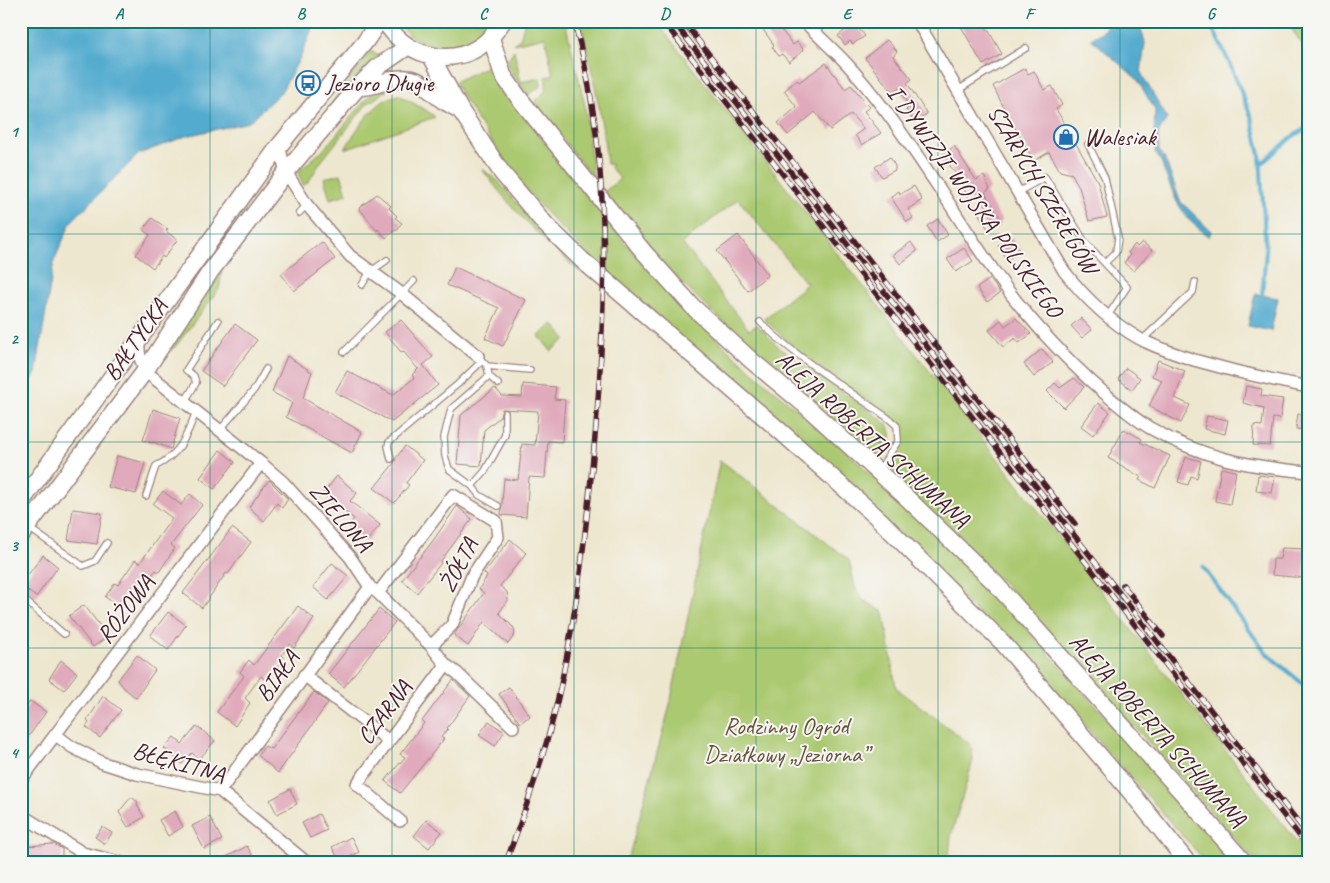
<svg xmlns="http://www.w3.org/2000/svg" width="1330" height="883" font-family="Caveat,sans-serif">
  <rect width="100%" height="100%" fill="#f6f6f2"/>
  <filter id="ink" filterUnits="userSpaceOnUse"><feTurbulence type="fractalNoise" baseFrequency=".02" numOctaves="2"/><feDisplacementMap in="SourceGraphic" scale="10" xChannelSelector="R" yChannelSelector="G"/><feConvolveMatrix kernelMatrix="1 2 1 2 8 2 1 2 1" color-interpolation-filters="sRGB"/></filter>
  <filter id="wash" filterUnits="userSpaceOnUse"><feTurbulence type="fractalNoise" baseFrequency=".0096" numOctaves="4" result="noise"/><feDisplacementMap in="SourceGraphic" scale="20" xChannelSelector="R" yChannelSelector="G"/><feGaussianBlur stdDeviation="1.12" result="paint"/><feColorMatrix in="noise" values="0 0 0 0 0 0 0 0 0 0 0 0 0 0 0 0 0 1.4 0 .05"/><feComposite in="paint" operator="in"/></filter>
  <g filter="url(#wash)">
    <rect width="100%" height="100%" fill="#eee7cf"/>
    <path fill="#abc970" stroke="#7a744e" d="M397,21H491C470,54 419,55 397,21Z
      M525,21H565L585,106L593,178L534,102L546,90V77L553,75L545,37L513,44L520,39Z
      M580,21H656L1309,857V862H1256L1018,597L892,475L889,463L899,448L902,434L900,428L891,417L802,355L764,319L807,284L738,199L682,243L749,330L757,325L778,346L796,360L885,422C895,433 892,444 884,455L882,453L876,455L867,450L706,306L670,271L604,192L620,179L611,168V164H607C602,115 592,68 580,21Z
      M1286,21H1309V54Z
      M514,50L521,82L540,78L541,86L528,95L513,75L506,62Z
      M371,51L378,56L353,80L338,101L329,109L338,93Z
      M492,64L514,103L618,235L668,292L687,312L753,372L857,461L979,576L1236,862H1206L1015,647L588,254C560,228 533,200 510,169C490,141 472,111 454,82Z
      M390,88L366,105L320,163L309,181L303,186L298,172L324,149L370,95L375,91Z
      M399,95L427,111L435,117L345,149C356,130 376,98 399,95Z
      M482,169L497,180L527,215L558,248L557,249L581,273C544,241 511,209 482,169Z
      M341,174L347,194L330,199L324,178Z
      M222,272L219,289L175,347L164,354Z
      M553,324L566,339L551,351L539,336Z
      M720,460L849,560L855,587L863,600L884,612L896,688L971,745L973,760L951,836L949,856L947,862H625L630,852L669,709Z"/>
    <path fill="#52abcf" stroke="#4e657d" d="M21,21H315L301,56L281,92L249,122L186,136L139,154L71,222L54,261L36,373L21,400Z
      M1107,21H1138L1145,42L1141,73L1167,118L1158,134L1159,151L1165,159L1180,201L1211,231L1209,237L1188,219L1177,202L1164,171L1162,163L1155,152L1154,133L1155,110L1137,79L1091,39L1105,30Z
      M1255,294L1278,298L1271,331L1248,326Z"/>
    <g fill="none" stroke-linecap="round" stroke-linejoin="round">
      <path stroke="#52abcf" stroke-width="4" d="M1209,21L1229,62L1251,116L1260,155L1266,251L1262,295
        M1261,164L1292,137L1309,126
        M1203,567L1266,653L1309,689"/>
    </g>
    <g id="blocks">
      <path fill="#e0aabc" d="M757,21H774L793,45L797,42L804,50L789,62L782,54L779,56L772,47L774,45Z
        M958,21H983L1002,54L983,65Z
        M854,23L865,36L853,44L850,41L845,45L838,36Z
        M887,40L897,51L893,56L912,79L907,83L927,114L918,121L912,119L906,110L909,107L899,88L893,93L865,58Z
        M826,63L845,89L851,85L870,107L864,111L881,133L862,145L855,135L864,129L851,114L830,130L815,112L788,135L778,123L797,107L784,91L797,80L799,82Z
        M1025,68L1028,74L1034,71L1044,90L1052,86L1057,96L1062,105L1056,109L1098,182L1107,217L1089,221L1079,187L1072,174L1060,171L1049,152L1034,161L1004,108L993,86Z
        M954,146L976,180L984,176L990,189L985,193L1002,221L988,229L963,188L965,187L948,163L944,166L938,159Z
        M890,157L895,166V170L882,177L875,167Z
        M914,186L922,200L908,209L913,218L907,222L891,197L899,191L900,194Z
        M377,194L391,206L389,208L397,216L395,218L402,223L399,226L398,230H395L386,238L378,229L377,231L359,208Z
        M152,218L168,229L166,231L177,240L164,258L162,256L153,268L136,255L150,235L143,230Z
        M938,219L948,235L937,242L927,226Z
        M738,235L768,275L748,291L717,251Z
        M1011,238L1020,251L1007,260L998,246Z
        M322,242L335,259L294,291L281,274Z
        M911,242L917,251L900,264L893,255Z
        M1142,242L1152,250L1134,271L1124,263L1130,255L1128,253L1135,244L1137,247Z
        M964,248L973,261L956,272L947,259Z
        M455,267L526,300L503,346L485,338L499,308L447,285Z
        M990,279L1000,293L987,302L977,288Z
        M1016,318L1031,334L1019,343L1015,338L1003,347L989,330L1001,320L1005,326Z
        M1081,318L1092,330L1082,338L1071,326Z
        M401,320L433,357L423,365L438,385L392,422L335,392L347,371L393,395L414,378L412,375L419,368L418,369L403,351L401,352L385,332Z
        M235,324L257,340L223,386L201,371Z
        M1042,349L1053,362L1034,377L1024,364Z
        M287,356L312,372L303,398L362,432L352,453L286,417L292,403L272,392Z
        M1158,360L1185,371L1175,398L1190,405L1181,423L1149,406L1162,380L1152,376Z
        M1126,368L1140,378L1132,390L1118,379Z
        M1074,378L1084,387L1064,408L1047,391L1055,383L1060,388Z
        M523,384L556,387L554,399L565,400L562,442L548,441L545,478L529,477L526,517L501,515L504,479L518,480L522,444L535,445L538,411L502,409L500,417L484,430L481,466L457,464L461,415L495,388L502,396L522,397Z
        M1246,386L1262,389L1261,396L1283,399L1280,419L1273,418L1270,446L1253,445L1254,425L1262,426L1264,408L1243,403Z
        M1098,403L1110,412L1093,435L1081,426Z
        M153,409L180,418L171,449L153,442L152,443L143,440Z
        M1298,414L1309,415V430L1296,429Z
        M1207,416L1228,420L1225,434L1204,429Z
        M1124,429L1142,439L1140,442L1170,456L1155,488L1139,480L1141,477L1108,458Z
        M405,446L423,460L406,483L409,485L394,503L374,488L395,462L396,458Z
        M220,450L235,462L214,489L200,478Z
        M117,456L145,463L136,494L108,487Z
        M1186,457L1201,461L1197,478L1191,476L1188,485L1178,482Z
        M1221,468L1236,471L1230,504L1215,501Z
        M1258,475L1275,477L1272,493L1256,491Z
        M337,476L357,493L350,501L380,525L367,541L348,526L354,519L323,494Z
        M269,480L288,499L282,508L277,503L264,521L249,507Z
        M163,491L181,505L190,494L202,505L171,545L175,548L159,572L156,570L134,598L125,593L117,605L105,597L115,583L118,585L135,560L140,563L172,518L153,504Z
        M457,506L472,519L440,562L441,563L417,593L402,580L432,542Z
        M73,509L102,513L97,544L68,540Z
        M232,528L251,542L228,574L226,573L202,608L183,593Z
        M510,539L526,553L500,586L507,592L508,600L499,613L514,628L515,634L508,644L484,622L468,646L454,635L484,593L479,589L487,576L484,573Z
        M1282,548L1306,549L1304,578L1272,575L1273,559H1280Z
        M43,555L58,567L36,597L21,586V584Z
        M332,563L348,576L328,600L313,587Z
        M84,605L108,636L93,647L69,616Z
        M298,606L314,619L294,648L290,644L282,655L284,657L267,682L261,676L245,698L250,703L235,726L217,712L244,676L240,672L249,660L254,665Z
        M379,609L395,622L344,687L328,674Z
        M168,612L186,625L168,650L150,636Z
        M137,655L155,670L136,698L124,688L118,680Z
        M61,660L77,673L64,690L49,679Z
        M453,680L470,696L447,728L448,729L441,737L444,739L400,793L385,781L405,757L400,754L424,723L422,721Z
        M509,687L530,716L520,723L499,694Z
        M314,692L328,703L278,773L258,755L265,746L271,749Z
        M103,696L121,710L100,738L86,727L89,723L87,721Z
        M30,701L46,712L21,747V715Z
        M489,721L504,732L495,746L479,735Z
        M197,726L215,741L199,759L192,753L182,764L164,748L174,737L182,744Z
        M290,789L297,804L277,814L270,800Z
        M131,797L138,802L137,805L144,817L128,827L119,812Z
        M175,811L183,827L168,836L159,820Z
        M319,814L327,830L310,838L302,823Z
        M210,817L222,840L204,849L192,826Z
        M426,820L442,832L429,848L414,836Z
        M102,827L112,833L105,844L95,837Z
        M351,837L359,852L340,862L332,847Z
        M54,844L62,849V862H26L25,846Z
        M247,846L256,862H217Z"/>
    </g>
  </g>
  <g filter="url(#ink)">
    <use href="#blocks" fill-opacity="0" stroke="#9c837d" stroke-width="1"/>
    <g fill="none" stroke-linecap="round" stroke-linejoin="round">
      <defs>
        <path id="lane" d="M958,90L1026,48
          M1088,144L1105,178L1118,238L1116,252L1105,263
          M1018,192L1045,177L1085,242L1127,287L1107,317
          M299,213L307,205
          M362,285L370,272L387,260
          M760,322C798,359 844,387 888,418L897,426L898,441L879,470
          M1142,340L1193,292L1195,282
          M344,352L414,281
          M478,356L487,366L489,376L451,409L444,437L445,456L449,469L472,486L479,495L498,506
          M487,366L530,370
          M489,376L498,384
          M184,403L196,383L194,376L186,370L218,321
          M220,430L254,390L266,369
          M391,459L388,446L389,442L458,384L482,361
          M472,486L485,471L505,435V413
          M146,496L156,466C181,454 186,436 196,412
          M29,528L83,566L95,561L107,543
          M21,597L64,634"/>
        <path id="street" d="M804,21C818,36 833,49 847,64C878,98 906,138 931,176C953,208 973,242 996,274C1024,314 1065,359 1102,391C1117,404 1133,418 1150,428C1202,458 1250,467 1309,472
          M917,21L1064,271C1085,298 1110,322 1140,339C1157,348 1176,354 1194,360C1232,371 1270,380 1309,387
          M279,146L286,172L307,205L350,256L402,294L478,356
          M139,340C138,352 140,361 145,371L261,463L283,482L350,557L370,587L378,593L431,646L446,665L457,673L513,727
          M378,593L453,495L496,521L498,537L472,576L452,625L431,646
          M304,675L389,741
          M56,735L72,747L103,763L137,774L220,791L306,862
          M21,780L261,463
          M220,791L370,587
          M21,815L83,853L119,862
          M400,821L357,784L446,665"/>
        <path id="secondary" d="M385,21C403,54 447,68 479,47C490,40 496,31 503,21
          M491,38L503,75L519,98L643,251L693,307L752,361L805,405L907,498L995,583L1244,862
          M431,56L461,111L502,173L546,225L582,260L779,430L880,520L1003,643L1135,797L1187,862
          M358,87C372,88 383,81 396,79C420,75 424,87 441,99C447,103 455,107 461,111
          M21,502L279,146L365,42L379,21
          M21,535L145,371L210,272L286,172L358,87L378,67L407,47"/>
      </defs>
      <use href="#lane" stroke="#9c837d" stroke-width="8"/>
      <use href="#street" stroke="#9c837d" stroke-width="14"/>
      <use href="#secondary" stroke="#9c837d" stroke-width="19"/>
      <use href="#lane" stroke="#fff" stroke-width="5.5"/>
      <use href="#street" stroke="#fff" stroke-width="11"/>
      <use href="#secondary" stroke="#fff" stroke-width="16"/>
      <defs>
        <path id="rail" d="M663,21L1309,848
          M673,21L1309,836
          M683,21L1075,524
          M1123,585L1163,636
          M506,862C524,814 541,765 554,715C577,620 587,523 596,426C607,291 611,154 574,21"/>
      </defs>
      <use href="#rail" stroke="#4a1f2b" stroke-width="5.5"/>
      <use href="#rail" stroke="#f6f6f2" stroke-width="4" stroke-dasharray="11" stroke-linecap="butt"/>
    </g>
  </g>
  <path fill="none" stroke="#0f766e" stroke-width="1" stroke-opacity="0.55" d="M210,21V862M392,21V862M574,21V862M756,21V862M938,21V862M1120,21V862M21,234H1309M21,442H1309M21,648H1309"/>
  <defs>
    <symbol id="bus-ring" viewBox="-11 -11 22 22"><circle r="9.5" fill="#f6f6f2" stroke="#1f6fb2" stroke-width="1.5"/><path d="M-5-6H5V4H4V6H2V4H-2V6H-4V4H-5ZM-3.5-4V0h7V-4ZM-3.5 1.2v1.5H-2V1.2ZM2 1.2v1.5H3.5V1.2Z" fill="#1f6fb2"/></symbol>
    <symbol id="shop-ring" viewBox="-11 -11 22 22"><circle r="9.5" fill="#f6f6f2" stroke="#1f6fb2" stroke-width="1.5"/><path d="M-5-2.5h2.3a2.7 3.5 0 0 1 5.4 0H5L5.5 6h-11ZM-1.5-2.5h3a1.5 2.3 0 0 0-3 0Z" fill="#1f6fb2"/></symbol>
  </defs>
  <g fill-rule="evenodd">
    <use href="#bus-ring" x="294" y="69" width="28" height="28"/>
    <use href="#shop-ring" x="1052" y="123" width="28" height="28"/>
  </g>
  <g text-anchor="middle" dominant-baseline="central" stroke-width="4" stroke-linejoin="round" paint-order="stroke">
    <g font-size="24" fill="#4a1f2b" stroke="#f6f6f2" text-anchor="start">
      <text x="326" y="83">Jezioro Długie</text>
      <text x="1084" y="137">Walesiak</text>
    </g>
    <g font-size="24" fill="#4a1f2b" stroke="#f6f6f2">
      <text transform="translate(1043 189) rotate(59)">SZARYCH SZEREGÓW</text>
      <text transform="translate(975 201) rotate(54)">I DYWIZJI WOJSKA POLSKIEGO</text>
      <text transform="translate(135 340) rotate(-55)">BAŁTYCKA</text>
      <text transform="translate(873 439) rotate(42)">ALEJA ROBERTA SCHUMANA</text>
      <text transform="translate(341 517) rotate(50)">ZIELONA</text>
      <text transform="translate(458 565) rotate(-62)">ŻÓŁTA</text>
      <text transform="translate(125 609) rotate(-53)">RÓŻOWA</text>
      <text transform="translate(277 676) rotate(-54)">BIAŁA</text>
      <text transform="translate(384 712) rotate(-53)">CZARNA</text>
      <text transform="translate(1158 730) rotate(48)">ALEJA ROBERTA SCHUMANA</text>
      <text transform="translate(179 762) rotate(16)">BŁĘKITNA</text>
    </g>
    <g font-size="24" fill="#675240" stroke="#f6f6f2">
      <text x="786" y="726">Rodzinny Ogród<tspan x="786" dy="28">Działkowy „Jeziorna”</tspan></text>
    </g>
  </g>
  <rect width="1330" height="883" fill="none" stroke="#f6f6f2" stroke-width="55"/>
  <rect x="28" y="28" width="1274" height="828" fill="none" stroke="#0f766e" stroke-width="2"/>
  <g font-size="16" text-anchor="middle" font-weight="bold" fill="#0f766e">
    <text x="119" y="19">A</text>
    <text x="301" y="19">B</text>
    <text x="483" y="19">C</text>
    <text x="665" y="19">D</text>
    <text x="847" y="19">E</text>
    <text x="1029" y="19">F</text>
    <text x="1211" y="19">G</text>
    <text x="14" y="137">1</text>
    <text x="14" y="344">2</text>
    <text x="14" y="551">3</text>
    <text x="14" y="758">4</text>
  </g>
</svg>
